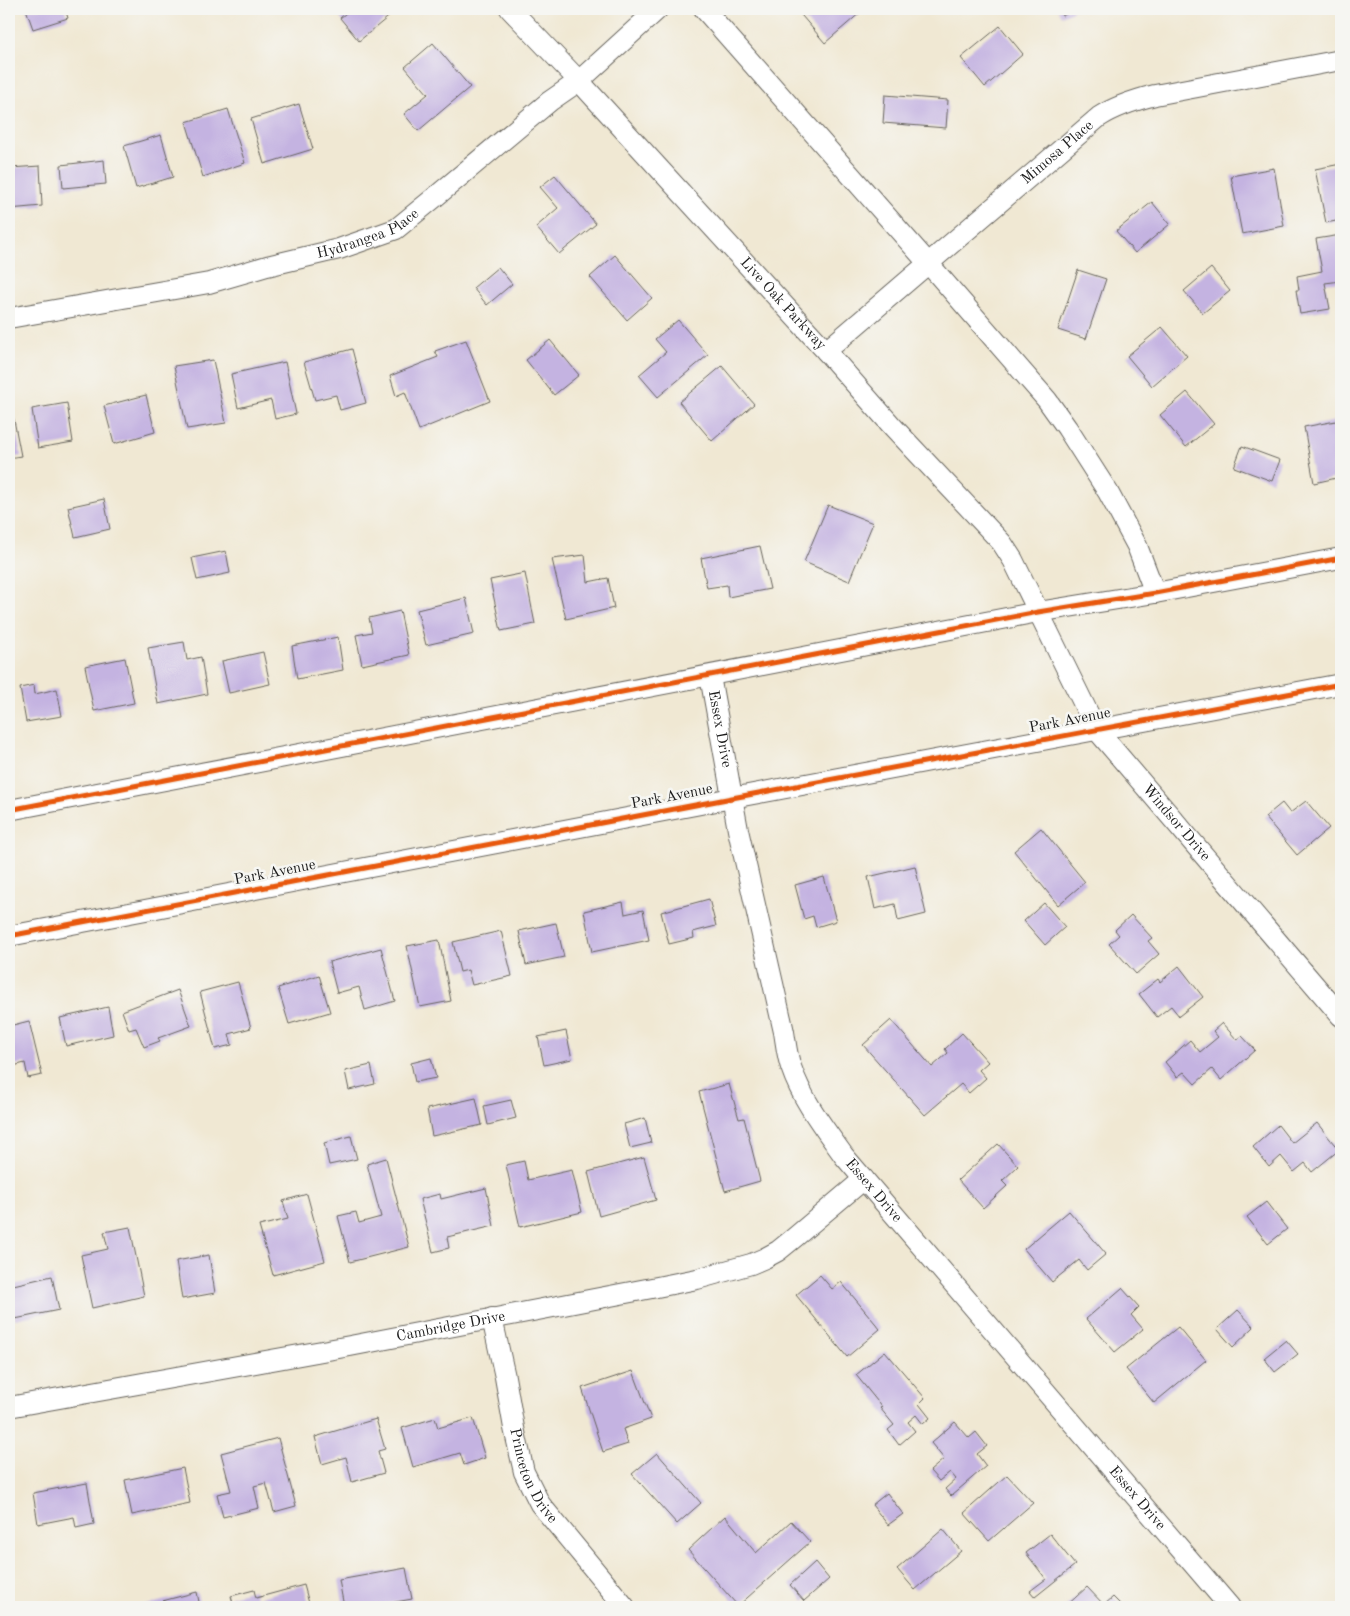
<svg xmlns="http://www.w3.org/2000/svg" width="1350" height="1616" font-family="'Old Standard TT',serif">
  <rect width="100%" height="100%" fill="#f6f6f2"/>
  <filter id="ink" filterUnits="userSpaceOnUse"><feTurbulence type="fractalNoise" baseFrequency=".02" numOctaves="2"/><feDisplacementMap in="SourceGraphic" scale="10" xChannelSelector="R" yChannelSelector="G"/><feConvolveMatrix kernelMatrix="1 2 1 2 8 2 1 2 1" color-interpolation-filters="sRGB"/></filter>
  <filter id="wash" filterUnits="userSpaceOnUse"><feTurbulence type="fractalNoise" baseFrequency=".0096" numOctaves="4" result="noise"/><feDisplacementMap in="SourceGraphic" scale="20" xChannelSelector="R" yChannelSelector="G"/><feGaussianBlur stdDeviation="1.12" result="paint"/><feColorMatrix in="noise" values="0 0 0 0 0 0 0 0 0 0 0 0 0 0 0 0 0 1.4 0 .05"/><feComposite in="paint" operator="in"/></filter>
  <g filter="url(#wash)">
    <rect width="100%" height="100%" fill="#f0e8d3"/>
    <g id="blocks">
      <path fill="#c4b3e1" d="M26,9H65L68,18L33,29Z
        M351,9H398L359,41L340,18Z
        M796,9H858L861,12L825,43Z
        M1058,9H1076L1062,16Z
        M1000,26L1023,54L985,87L961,58Z
        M433,43L470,87L418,131L404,114L428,94L405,67Z
        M885,95L948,100L946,128L883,123Z
        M299,104L313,149L264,164L251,119Z
        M228,109L245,163L203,177L186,122Z
        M161,135L173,177L136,188L124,146Z
        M104,160L106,184L63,188L61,165Z
        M1341,164V220L1326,223L1315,169Z
        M40,166L42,206L9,209V168Z
        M1274,168L1284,226L1242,234L1231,176Z
        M555,175L596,224L559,254L536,227L558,208L540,187Z
        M1152,202L1170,224L1135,253L1116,231Z
        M1341,235V281L1325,283L1330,309L1300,314L1296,290H1299L1297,276L1322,271L1316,239Z
        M615,255L652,298L627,320L590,277Z
        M498,267L512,284L487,305L473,288Z
        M1211,268L1230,291L1203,313L1184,291Z
        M1078,270L1106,279L1086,339L1058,330Z
        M678,320L708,355L658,397L639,375L666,352L655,339Z
        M1162,327L1187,356L1152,386L1127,356Z
        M466,340L490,401L419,430L405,392L396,396L390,376L438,357L435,351Z
        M550,340L579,375L554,395L526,360Z
        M352,349L366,403L340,410L336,395L315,400L304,362Z
        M213,360L226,423L187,429L174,366Z
        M285,362L296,414L275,419L271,400L238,408L231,374Z
        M722,366L754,404L712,441L679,402Z
        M1187,392L1214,424L1186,447L1160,415Z
        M146,395L155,432L114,444L104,406Z
        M67,403L73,442L38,448L32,409Z
        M13,415L21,456L9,458V416Z
        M1341,420V477L1314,483L1304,427Z
        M1242,446L1280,460L1272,481L1234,467Z
        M104,499L110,529L75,537L68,507Z
        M828,505L873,523L849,581L804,562Z
        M760,546L770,589L728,597L727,585L707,588L701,558Z
        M226,551L230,573L197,580L192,558Z
        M585,555L588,582L608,578L614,608L566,619L552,559Z
        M525,573L535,624L501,631L490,580Z
        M466,598L474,634L426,645L417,610Z
        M400,611L409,655L362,665L356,635L372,632L369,618Z
        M338,637L343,670L297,679L292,646Z
        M184,642L187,660L201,657L207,694L158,704L148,648Z
        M263,652L270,684L229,693L222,661Z
        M125,658L134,703L94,711L85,666Z
        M34,685L35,694L57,689L62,716L26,722L20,688Z
        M1306,801L1329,828L1297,855L1265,817L1282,803L1290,813Z
        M1041,828L1085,882L1058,905L1014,851Z
        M915,866L926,914L898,921L895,904L875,909L868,877Z
        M824,877L836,921L816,927L813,916L804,919L795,885Z
        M709,899L716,926L693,932L694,938L669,944L661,912Z
        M623,902L625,914L643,910L649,940L592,952L584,911Z
        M1044,903L1065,927L1045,945L1024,921Z
        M1131,915L1152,938L1148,941L1159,954L1136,974L1109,944L1119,935L1115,930Z
        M556,923L564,957L526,965L519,931Z
        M501,931L512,976L472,985L468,970L460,972L453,942Z
        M439,940L451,1001L420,1007L407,946Z
        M381,948L395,1001L365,1010L359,987L337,993L329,962Z
        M1179,966L1203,997L1179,1016L1171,1006L1157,1017L1139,994L1158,979L1160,982Z
        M319,975L330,1012L289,1024L278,988Z
        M238,982L251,1028L229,1034L232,1045L215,1049L200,992Z
        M178,990L191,1026L158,1038L160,1041L144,1047L136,1028L129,1030L122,1011Z
        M108,1007L113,1035L66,1046L60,1018Z
        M891,1020L932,1067L948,1053L945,1049L962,1033L988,1062L979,1070L986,1078L969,1093L961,1084L925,1115L863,1045Z
        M29,1021L42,1075L28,1078L25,1063L9,1067V1026Z
        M1222,1023L1237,1040L1242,1036L1255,1050L1221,1080L1212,1069L1195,1084L1184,1072L1177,1077L1165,1062L1190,1040L1200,1052L1218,1037L1213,1031Z
        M566,1031L572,1059L544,1065L538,1037Z
        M431,1058L436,1078L415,1082L411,1063Z
        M371,1065L375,1084L349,1090L345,1071Z
        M729,1084L739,1119L744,1118L760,1181L725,1191L699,1092Z
        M476,1098L482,1125L432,1136L427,1109Z
        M511,1100L516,1118L488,1125L484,1106Z
        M645,1118L651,1143L630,1148L624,1124Z
        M1317,1123L1339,1150L1312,1172L1305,1163L1294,1172L1281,1156L1269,1167L1253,1147L1278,1125L1292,1143Z
        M351,1136L357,1159L329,1165L324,1143Z
        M998,1144L1018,1166L1002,1181L1007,1186L983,1208L958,1180Z
        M644,1157L656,1200L599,1216L588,1172Z
        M386,1158L409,1247L350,1262L338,1216L356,1212L359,1223L381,1217L367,1164Z
        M524,1161L528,1180L572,1170L582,1212L520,1227L506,1165Z
        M486,1188L494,1226L447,1237L449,1248L433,1252L420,1199L440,1194L441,1199Z
        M307,1194L325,1261L273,1275L259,1226L288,1219L283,1201Z
        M1266,1202L1287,1229L1268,1244L1247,1217Z
        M1069,1211L1106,1254L1087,1270L1079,1260L1052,1282L1024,1249Z
        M130,1227L144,1296L92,1308L81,1255L108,1249L104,1232Z
        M209,1255L215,1293L182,1299L176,1261Z
        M820,1275L832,1289L841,1282L880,1329L847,1357L796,1295Z
        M52,1276L59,1310L15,1319L9,1286Z
        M1122,1288L1139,1307L1131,1315L1143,1329L1115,1352L1086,1319Z
        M1238,1310L1254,1327L1233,1347L1217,1329Z
        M1178,1327L1206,1360L1154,1403L1126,1369Z
        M1286,1340L1298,1354L1275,1372L1264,1358Z
        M885,1351L925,1398L919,1404L930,1418L923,1424L916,1415L908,1422L915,1431L899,1445L888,1430L894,1425L880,1408L882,1407L856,1375Z
        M633,1371L651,1419L623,1429L628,1444L603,1452L582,1388Z
        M435,1418L438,1428L473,1418L485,1458L464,1465L460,1453L413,1467L402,1428Z
        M376,1419L385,1449L378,1451L384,1473L352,1482L346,1457L322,1464L315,1437Z
        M955,1422L969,1438L976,1432L987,1446L977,1454L986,1466L951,1496L945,1489L956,1479L950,1472L939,1481L930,1471L944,1459L931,1443Z
        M278,1438L296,1506L274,1512L266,1483L254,1486L259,1508L223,1517L217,1494L231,1491L221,1453Z
        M657,1453L701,1503L677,1524L632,1474Z
        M183,1468L190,1503L132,1515L125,1480Z
        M1007,1475L1033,1503L989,1541L964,1513Z
        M87,1483L94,1524L76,1528L74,1517L38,1524L33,1493Z
        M887,1493L903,1514L888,1525L872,1505Z
        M725,1516L756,1553L791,1521L810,1542L738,1606L688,1550Z
        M943,1529L961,1551L915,1590L897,1569Z
        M1050,1534L1075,1565L1035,1597L1030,1591L1046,1579L1026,1553Z
        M815,1562L829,1579L804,1601L790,1585Z
        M406,1568L412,1599L369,1607H344L339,1580Z
        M304,1585L310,1607H234L231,1596L254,1590L256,1598Z
        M1087,1587L1104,1605L1113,1597L1123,1607H1065Z
        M197,1592L200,1607H139Z"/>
    </g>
  </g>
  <g filter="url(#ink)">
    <use href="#blocks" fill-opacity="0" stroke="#66635c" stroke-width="1"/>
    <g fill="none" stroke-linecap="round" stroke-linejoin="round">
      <defs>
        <g id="street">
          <path id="s1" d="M510,9L579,81L826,351L893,427L1002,543L1013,560L1096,729L1341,1016"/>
          <path d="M704,9L928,263L1047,400L1067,428L1108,492L1137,546L1155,593"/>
          <path id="s2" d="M9,318L209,283L267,266L339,249L396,229L434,198L550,101L579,81L658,9"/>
          <path id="s3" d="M826,351L1099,117C1116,106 1135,100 1155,95L1341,60"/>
          <path id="s4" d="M710,676L738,830L784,1032C786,1044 787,1056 791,1067C802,1100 824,1128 844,1156L1230,1607"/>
          <path d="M9,810L1038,612L1155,593L1341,558"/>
          <path d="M9,936L732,798L1341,684"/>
          <path id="s5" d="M492,1318L505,1377L514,1428L524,1472L540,1504L625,1607"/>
          <path id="s6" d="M9,1407L350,1346L657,1287L697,1279L751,1264L765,1258L778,1251L794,1238L864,1179"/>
        </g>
      </defs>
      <use href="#street" stroke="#66635c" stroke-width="22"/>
      <use href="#street" stroke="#fff" stroke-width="20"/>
      <defs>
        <path id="cycleway" d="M9,810L1038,612L1155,593L1341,558
          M9,936L732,798L1341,684"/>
      </defs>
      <use href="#cycleway" stroke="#f6f6f2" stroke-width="8"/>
      <use href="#cycleway" stroke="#e8590c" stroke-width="5"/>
    </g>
  </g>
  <g text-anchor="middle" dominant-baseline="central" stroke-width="5" stroke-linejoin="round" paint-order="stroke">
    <g font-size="15" fill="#1c1c1c" stroke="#f6f6f2">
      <text stroke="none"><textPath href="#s3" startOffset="305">Mimosa Place</textPath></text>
      <text stroke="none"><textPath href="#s2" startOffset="370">Hydrangea Place</textPath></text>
      <text stroke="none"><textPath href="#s1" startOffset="402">Live Oak Parkway</textPath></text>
      <text transform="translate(1070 721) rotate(-11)">Park Avenue</text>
      <text stroke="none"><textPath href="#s4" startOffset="54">Essex Drive</textPath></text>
      <text transform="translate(672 797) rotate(-11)">Park Avenue</text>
      <text stroke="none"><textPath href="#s1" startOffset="1058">Windsor Drive</textPath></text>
      <text transform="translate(275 873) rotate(-11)">Park Avenue</text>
      <text stroke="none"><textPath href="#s4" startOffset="549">Essex Drive</textPath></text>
      <text stroke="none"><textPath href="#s6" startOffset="449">Cambridge Drive</textPath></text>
      <text stroke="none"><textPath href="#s5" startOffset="164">Princeton Drive</textPath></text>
      <text stroke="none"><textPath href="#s4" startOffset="954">Essex Drive</textPath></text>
    </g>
  </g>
  <rect width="1350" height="1616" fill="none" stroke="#f6f6f2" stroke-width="30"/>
</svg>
